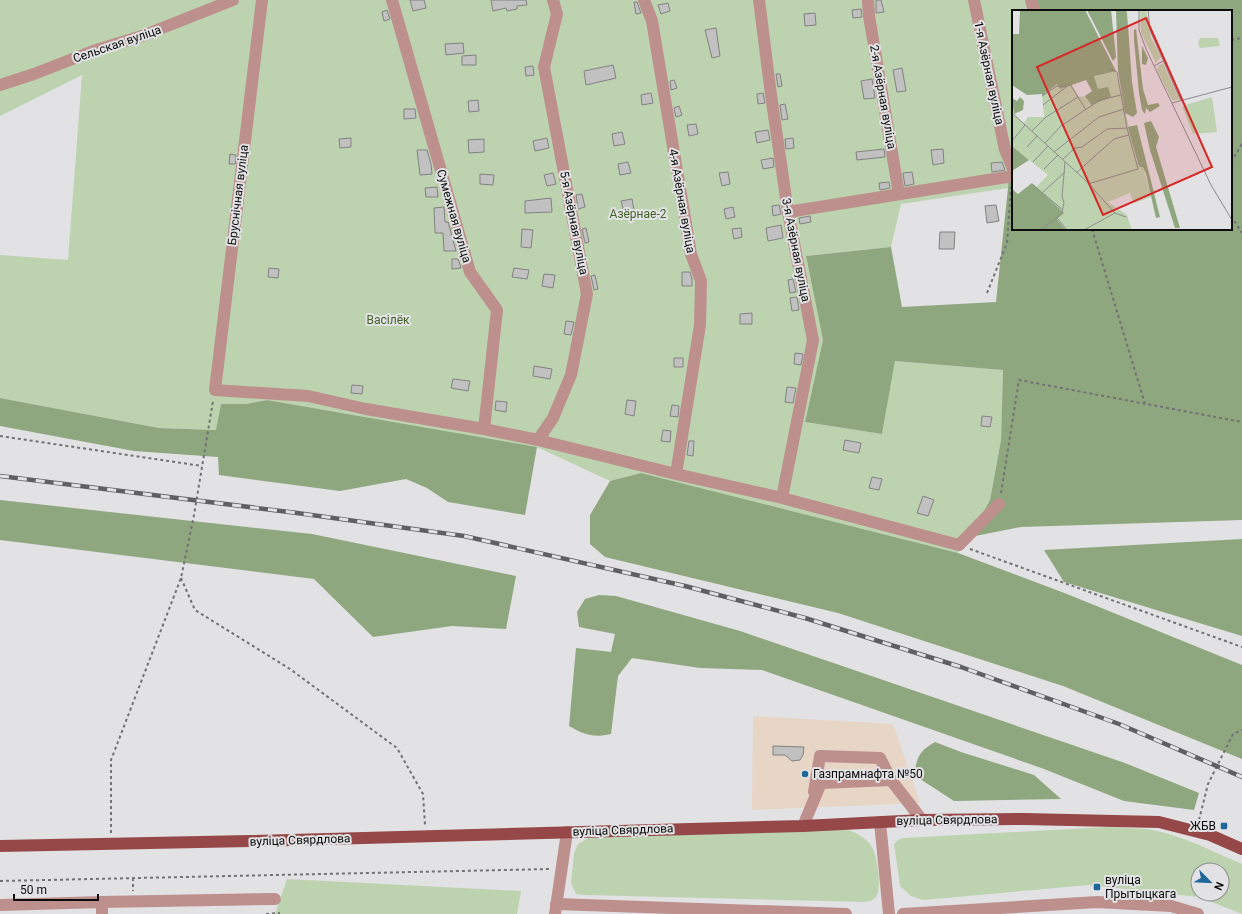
<svg xmlns="http://www.w3.org/2000/svg" width="1242" height="914" font-family="Roboto,sans-serif">
  <rect width="100%" height="100%" fill="#e2e2e4"/>
  <path fill="#e7d5c5" d="M753,716L893,724L920,803L752,810Z"/>
  <path fill="#bdd3b0" fill-rule="evenodd" d="M0,0H1033L1037,11H1013V116L1008,188L901,204L891,247L806,256L823,340L805,422L882,434L895,361L1003,370L1001,440L990,500L970,537L958,553L641,473L610,481L537,447L267,400L246,404H221L217,430L159,428L0,398V255L68,260L82,75L0,116Z
    M1107,827C1123,828 1138,828 1153,830C1184,836 1213,852 1242,864V914L1199,897L1089,885L923,900L911,896L900,886L894,844L898,840L903,838ZM1198,870H1222V894H1198Z
    M845,829C855,832 868,838 873,849C877,858 883,891 875,898C873,900 869,901 866,902L585,895L576,894L571,883L574,853L578,844L588,838Z
    M287,879L521,891L517,914H275Z"/>
  <path fill="#8fa77f" d="M1033,0H1242V520L1021,527L970,537L990,500L1001,440L1003,370L895,361L882,434L805,422L823,340L806,256L891,247L902,307L996,302L1008,188L1013,116V229H1231V11H1037Z
    M0,398L159,428L216,430L221,404H246L267,400L537,447L525,515L448,502L427,488L406,479L340,491L219,475L218,457L134,451L0,426Z
    M641,473L958,553L1067,594L1242,665V759L1063,686L838,613L605,557L590,544V515L610,481Z
    M0,500L312,534L516,576L506,629L452,626L373,637L314,579L0,540Z
    M1242,539V636L1064,582L1044,550Z
    M599,595L616,596L740,631L1125,763L1199,793L1194,810L1124,801L1044,769L762,670L700,668L632,658L618,676L611,734C593,738 585,735 569,726L576,648L611,652L615,634L579,627L577,612L585,599Z
    M935,742L961,752L1034,775L1061,799L954,801L920,779L915,769C918,755 921,750 935,742Z"/>
  <path fill="#c2c1c2" stroke="#828181" d="M410,0H424L426,8L413,11Z
    M491,0H526L527,5L517,6V9L507,11L506,8L493,11Z
    M876,0H881L884,12L876,13Z
    M634,2H637L641,13L636,14Z
    M668,3L670,11L661,14L658,5Z
    M861,9L862,17L853,18L852,10Z
    M387,10L390,19L384,21L382,12Z
    M815,13L816,25L805,26L804,14Z
    M716,28L720,56L712,58L705,30Z
    M463,43L464,53L446,55L445,44Z
    M476,55V65H462V56Z
    M613,65L616,78L586,85L584,71Z
    M533,66L534,75L526,76L525,67Z
    M902,68L906,91L897,92L893,70Z
    M776,74H780L782,86L778,87Z
    M872,79L875,98L864,99L861,81Z
    M674,80L677,88L671,90L670,81Z
    M651,93L653,103L642,105L641,95Z
    M763,93L765,103L758,104L757,94Z
    M478,100L479,111L469,112L468,101Z
    M785,104L788,119L782,120L780,105Z
    M679,106L682,115L676,117L674,108Z
    M404,109H415L416,118L404,119Z
    M696,124L698,134L689,136L687,125Z
    M768,130L770,140L757,143L755,132Z
    M622,132L625,144L614,146L612,134Z
    M351,138V147L340,148L339,139Z
    M547,138L549,148L535,151L533,141Z
    M793,138L794,148L786,149L785,139Z
    M484,139V152L469,153L468,140Z
    M884,149L885,157L857,160L856,152Z
    M943,149L944,163L933,165L931,150Z
    M417,150H427L431,164L432,174L420,175Z
    M230,154L236,155L235,164H229Z
    M773,158L774,167L763,169L761,160Z
    M628,162L631,173L620,175L618,164Z
    M1002,162L1005,170L992,172L991,163Z
    M728,172L730,184L722,186L719,173Z
    M912,172L914,184L905,186L903,173Z
    M553,173L556,184L547,186L544,175Z
    M480,174L494,175L493,185L480,184Z
    M889,182L890,188L880,190L879,183Z
    M437,187L438,197H426L425,188Z
    M582,194L585,207L578,209L576,195Z
    M551,198L552,212L525,213V201Z
    M632,199L634,210L624,212L621,201Z
    M779,205L781,214L773,216L772,206Z
    M996,205L999,221L987,223L985,206Z
    M444,207L445,222H448L456,251H444L443,233H435L434,208Z
    M733,207L735,217L726,219L724,209Z
    M810,216L811,222L800,224L799,218Z
    M781,225L783,238L768,241L766,228Z
    M586,228L589,242L585,243L582,229Z
    M741,228L742,237L734,239L732,229Z
    M522,229L533,230L531,248L521,247Z
    M940,232H955L954,249H939Z
    M452,259H458L461,268L452,269Z
    M269,268L279,269L278,278L268,277Z
    M514,268L529,270L527,279L512,277Z
    M682,272H690L692,279V286H682Z
    M544,274L555,275L553,288L542,286Z
    M595,275L598,289L594,290L591,276Z
    M793,279L796,292L790,293L788,280Z
    M797,297L799,310L792,311L790,298Z
    M752,313V324H740V314Z
    M566,321L574,322L571,335L564,334Z
    M795,353L803,354L801,365L794,364Z
    M674,358H683V367H674Z
    M534,366L552,369L550,379L533,376Z
    M453,379L470,381L468,391L451,388Z
    M352,385L363,386L362,394L351,393Z
    M787,387L796,388L793,403L785,402Z
    M627,400L636,401L634,416L625,414Z
    M496,401L507,402L506,412L495,410Z
    M672,405L679,406L678,417L670,416Z
    M982,416L992,417L990,427L981,426Z
    M663,430L671,431L670,442L661,441Z
    M845,440L861,443L859,453L843,450Z
    M689,441H694L693,456L687,455Z
    M872,477L882,479L879,490L869,488Z
    M923,496L934,500L928,516L917,513Z
    M773,746L804,747L803,755L800,760L792,761L785,755H773Z"/>
  <g fill="none" stroke-linecap="round" stroke-linejoin="round">
    <path stroke="#727273" stroke-width="2" stroke-dasharray="3 3" stroke-linecap="butt" d="M1231,40L1242,38
      M1231,162L1242,144
      M1231,216L1242,233
      M1092,229L1145,404
      M987,293L1007,243L1011,187
      M0,436L202,466
      M1001,493L1019,380L1242,422
      M970,549L1242,647
      M181,578L195,610L290,669L397,748L423,794L425,825
      M1199,820L1208,784L1233,734L1242,730
      M111,833V760L181,578L194,515L213,401
      M133,878V891
      M0,881L551,869
      M266,914L280,913"/>
    <path stroke="#bd908d" stroke-width="12" d="M262,0L215,390L308,396L366,409L484,429L538,440L676,474L782,498L959,545L999,504
      M392,0L470,272L497,310L484,429
      M644,0L652,21L691,254L701,281L700,325L676,474
      M759,0L771,95L788,212L813,340L782,498
      M868,0L869,16L899,194
      M974,0L1005,150L1013,169
      M1031,0L1034,11
      M0,85L34,74L93,51L142,36L233,0
      M788,212L1013,176
      M538,440L553,418L571,375L587,294L544,67L557,14L553,0
      M814,792L820,756L880,758L891,780
      M880,822L889,914
      M803,826L821,783L891,780L922,820
      M556,904L846,914
      M0,905L102,902L275,899
      M102,914V902
      M555,914L567,832
      M903,914L1097,902L1171,906L1198,914"/>
    <path stroke="#964848" stroke-width="12" d="M0,846L250,841L803,826L922,820L1025,819L1159,822L1210,835L1242,849"/>
    <defs>
      <path id="rail" d="M0,476L297,513L464,536L685,586L805,618L961,667L1119,724L1242,777"/>
    </defs>
    <use href="#rail" stroke="#606060" stroke-width="4.5"/>
    <use href="#rail" stroke="#e2e2e4" stroke-width="3" stroke-dasharray="9" stroke-linecap="butt"/>
  </g>
  <g fill="#1f669a" stroke="#e2e2e4" stroke-width="1.5">
    <circle cx="805" cy="774" r="4"/>
    <rect x="1220" y="822" width="8" height="8" rx="2"/>
    <rect x="1093" y="883" width="8" height="8" rx="2"/>
  </g>
  <g text-anchor="middle" dominant-baseline="central" stroke-width="4" stroke-linejoin="round" paint-order="stroke">
    <g font-size="12" fill="#0c0c0c" stroke="#e2e2e4">
      <text transform="translate(117 44) rotate(-19)">Сельская вуліца</text>
      <text transform="translate(989 73) rotate(78)">1-я Азёрная вуліца</text>
      <text transform="translate(883 97) rotate(80)">2-я Азёрная вуліца</text>
      <text transform="translate(238 195) rotate(-83)">Бруснічная вуліца</text>
      <text transform="translate(682 201) rotate(80)">4-я Азёрная вуліца</text>
      <text transform="translate(454 216) rotate(74)">Сумежная вуліца</text>
      <text transform="translate(574 223) rotate(79)">5-я Азёрная вуліца</text>
      <text transform="translate(796 250) rotate(79)">3-я Азёрная вуліца</text>
      <text transform="translate(947 820) rotate(-1)">вуліца Свярдлова</text>
      <text transform="translate(623 830) rotate(-2)">вуліца Свярдлова</text>
      <text transform="translate(300 840) rotate(-2)">вуліца Свярдлова</text>
    </g>
    <g font-size="12" fill="#436329" stroke="#e2e2e4">
      <text x="638" y="214">Азёрнае-2</text>
      <text x="388" y="320">Васілёк</text>
    </g>
    <g font-size="12" fill="#0c0c0c" stroke="#e2e2e4" text-anchor="start">
      <text x="813" y="774">Газпрамнафта №50</text>
      <text x="1216" y="826" text-anchor="end">ЖБВ</text>
      <text x="1105" y="880">вуліца<tspan x="1105" dy="14">Прытыцкага</tspan></text>
    </g>
  </g>
  <g transform="translate(1012 10)">
    <rect width="220" height="220" fill="#e2e2e4"/>
    <path d="M128,0H134L139,28L149,47L144,53L129,23ZM188,28H206L208,36L188,38L186,33ZM151,53L167,89L166,90H160L145,60L146,56ZM98,60L104,61L125,152L128,157H131L139,187L122,193L118,183L96,192L115,205L120,220H54L46,209L50,203L24,177L36,165L0,136V102L12,113L16,107H32L30,86L45,74L60,75L67,87L73,86L78,95L86,79L82,66ZM200,87L205,122L181,124L170,96Z" fill="#bdd3b0"/>
    <path d="M8,0H73L104,61L82,66L86,79L96,77L99,87L79,95L73,86L80,81L74,70L48,79L45,74L30,86V84L15,85L0,75V24H7ZM75,0H99L104,47L101,51ZM104,0H114L115,3L120,72L125,103L121,107L113,103L106,61ZM124,19L131,79L136,95L146,93L148,96L138,102L134,98L133,104L130,100L127,83L122,30V20ZM130,36L136,48L134,55L130,54ZM8,87L12,91L11,100L2,104L0,88L5,91ZM139,111L147,127L144,137L168,218H163L138,140L132,113ZM125,115L148,207L144,208L134,164L131,157H128L126,154L116,117ZM0,136L17,150L0,161ZM20,173L52,203L45,209L54,220H0V179L6,184Z" fill="#8fa77f"/>
    <path fill="none" stroke="#8c8c8e" stroke-width="1" d="M127,0V20L134,39L199,175L220,210M136,0L138,20L169,91M142,56L153,50M58,74L74,100M30,86L45,76H54M160,93L220,77M31,95L58,74M0,103L73,170L103,203M20,121L34,107L66,87M0,131L13,115M33,133L49,116L88,90L109,85M15,137L25,126M42,142L87,107L112,99M51,149L63,138L70,137L95,119L115,118M21,152L36,136M53,152L50,187L52,192L50,203L45,208L55,220M32,159L46,145M64,163L102,129L117,125M76,174L126,159L115,118L105,62L98,59M21,175L51,200M30,183L53,162M28,220L45,208M72,220L103,203L114,207"/>
    <path fill="#d62828" fill-opacity="0.15" stroke="#d62828" stroke-width="2" d="M134,8L200,157L91,205L25,57Z"/>
    <rect width="220" height="220" fill="none" stroke="#0c0c0c" stroke-width="2"/>
  </g>
  <g transform="translate(1210 882) rotate(114)"><circle r="19" fill="#e2e2e4" stroke="#8c8c8e"/>
  <path d="M0-3L7 15L0 10L-7 15Z" fill="#1f669a"/>
  <text y="-6" font-size="11" font-weight="bold" text-anchor="middle" fill="#0c0c0c">N</text>
  </g>
  <path d="M14 894v6h84v-6" fill="none" stroke="#0c0c0c" stroke-width="2"/>
  <text x="20" y="894" font-size="12" fill="#0c0c0c" stroke="#e2e2e4" stroke-width="3" paint-order="stroke">50 m</text>
</svg>
